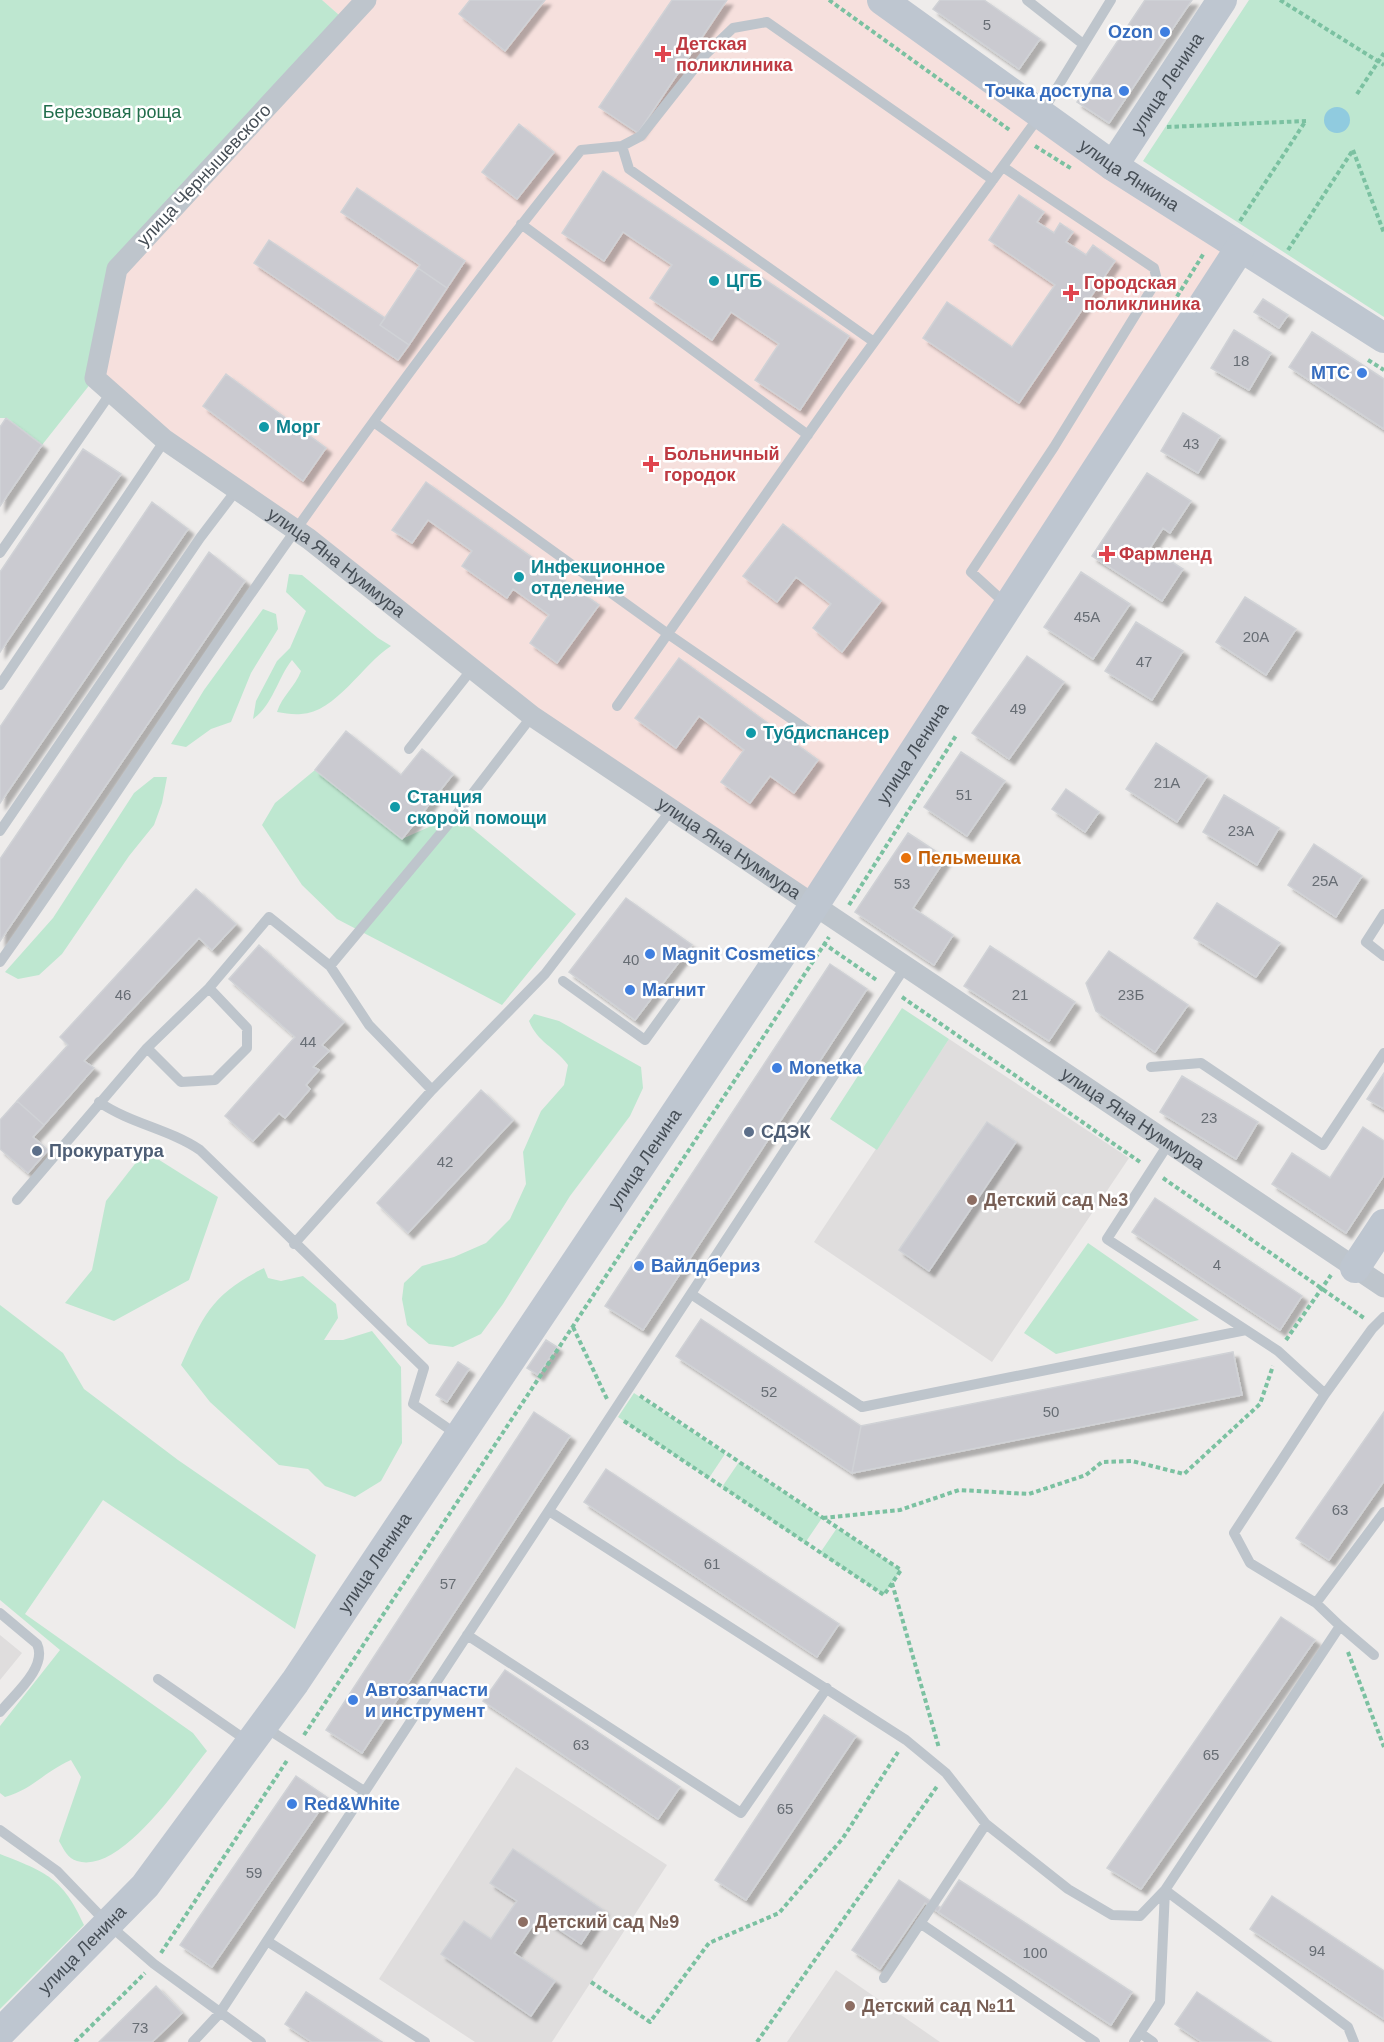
<svg xmlns="http://www.w3.org/2000/svg" width="1384" height="2042" font-family="Arial,sans-serif">
  <defs>
    <filter id="shadow"><feDropShadow dx="5.5" dy="5.5" stdDeviation="1.5" flood-color="#0004"/></filter>
  </defs>
  <rect width="100%" height="100%" fill="#eeeceb"/>
  <path fill="#dfdddd" d="M949,1039L1129,1158L992,1362L814,1242Z
    M0,1635L22,1653L0,1680Z
    M516,1767L667,1865L552,2042H475L379,1979Z
    M836,1970L940,2042H787Z"/>
  <path fill="#f6e0dd" d="M322,0H882L1240,248L814,906L671,810L95,378L117,269L347,22Z"/>
  <path fill="#bee7d0" d="M0,0H322L347,22L117,268L95,378L42,445L7,418H0Z
    M1249,0H1384V317L1143,161Z
    M289,574L302,575L378,638L391,646C363,664 335,713 301,714C293,715 285,713 277,712C282,696 295,687 301,671L292,660C277,679 273,705 253,719L256,701L277,661L290,648L306,611L286,592Z
    M263,609L276,614L278,629L251,673L231,722L211,729L186,747L171,744L204,690Z
    M315,770L402,839L456,815L576,914L502,1005L337,919L302,885L262,825L275,803Z
    M154,777H167L162,803L154,825L129,856L62,954L39,975L18,979L5,972L53,918L134,793Z
    M902,1008L949,1039L877,1150L830,1119Z
    M534,1014L559,1021L641,1067L643,1088L630,1116L570,1196L503,1304L481,1334L453,1347L429,1344L407,1325L402,1299L404,1283L422,1266L454,1257L486,1243L510,1219L526,1184L523,1152L541,1111L564,1085L568,1065C554,1046 538,1043 529,1021Z
    M145,1151L218,1197L189,1280L114,1321L65,1303L92,1270L106,1201Z
    M1088,1243L1199,1320L1056,1354L1024,1333Z
    M264,1268L268,1278L281,1281L303,1276L336,1304L338,1318L324,1340H343L372,1331L401,1367L402,1443L381,1481L355,1497L325,1486L308,1469L279,1465L210,1402L181,1365C204,1314 212,1294 264,1268Z
    M0,1305L63,1353L84,1389L178,1460L316,1555L295,1629L103,1500L25,1614L193,1733L207,1751C182,1781 121,1875 77,1861C68,1859 63,1848 59,1841L81,1777L71,1760C44,1772 33,1789 5,1797L0,1793V1726L60,1650L0,1600Z
    M634,1393L725,1454L709,1478L618,1417Z
    M739,1462L822,1518L805,1543L722,1487Z
    M837,1528L901,1570L884,1595L820,1553Z
    M0,1854C46,1872 63,1878 84,1925L0,2009Z"/>
  <path fill="#90cbdf" d="M1324 120a13 13 0 1 1 26 0a13 13 0 1 1-26 0Z"/>
  <path fill="#cacad0" stroke="#d0d2d6" stroke-width="1.5" filter="url(#shadow)" d="M470,0H545L505,51L459,14Z
    M672,0H727L638,133L599,107Z
    M940,0H984L1040,39L1019,69L933,9Z
    M1145,0H1192L1109,123L1077,102Z
    M519,124L554,152L517,199L482,172Z
    M603,171L849,336L800,410L755,380L779,344L731,312L712,340L650,298L672,265L623,232L604,261L562,233Z
    M357,188L465,261L447,288L418,268L420,265L341,212Z
    M1019,195L1044,212L1037,222L1054,233L1060,223L1073,232L1066,242L1086,255L1093,245L1115,261L1019,403L923,338L947,302L1012,347L1055,285L989,240Z
    M269,240L385,318L380,325L409,345L398,360L254,263Z
    M418,268L447,288L409,345L380,325Z
    M1263,299L1288,315L1279,328L1254,312Z
    M1234,330L1271,353L1249,390L1211,368Z
    M1312,332L1384,379V429L1289,367Z
    M226,374L326,448L303,481L203,406Z
    M1183,413L1220,436L1198,473L1161,451Z
    M6,418L42,445L0,506V427Z
    M83,449L121,474L0,652V572Z
    M1147,473L1191,501L1170,533L1163,528L1150,548L1183,569L1162,601L1092,556Z
    M426,482L599,605L557,663L530,643L549,615L513,589L507,598L462,566L472,551L428,520L412,543L392,530Z
    M152,502L188,529L0,803V727Z
    M783,524L881,601L842,652L813,628L831,604L796,577L777,602L743,576Z
    M209,552L245,581L0,941V859Z
    M1081,572L1130,604L1093,659L1044,627Z
    M1245,597L1296,629L1266,675L1216,642Z
    M1136,622L1183,651L1152,700L1105,671Z
    M1027,656L1064,682L1009,759L972,733Z
    M679,658L818,760L794,793L770,776L750,803L721,782L744,750L699,716L676,748L635,718Z
    M346,731L401,775L422,749L453,774L402,839L315,770Z
    M1156,743L1207,776L1177,822L1126,789Z
    M961,752L1005,781L967,836L924,807Z
    M1066,789L1099,812L1085,832L1052,809Z
    M1224,795L1279,828L1257,865L1203,832Z
    M908,833L946,858L913,908L953,935L934,965L855,912Z
    M1314,844L1362,876L1336,917L1288,885Z
    M196,889L236,924L212,950L199,938L84,1061L94,1068L44,1125L17,1101L68,1045L60,1037Z
    M626,898L692,945L635,1020L569,972Z
    M1217,903L1280,943L1256,977L1194,938Z
    M259,945L344,1022L322,1045L329,1051L313,1067L319,1070L306,1085L310,1089L285,1118L279,1113L253,1141L225,1116L295,1037L229,979Z
    M990,946L1075,1002L1049,1041L964,986Z
    M1109,951L1188,1005L1155,1052L1096,1011L1086,983Z
    M830,964L867,989L643,1330L605,1306Z
    M1384,1073V1109L1367,1099Z
    M1182,1076L1258,1122L1236,1159L1160,1112Z
    M481,1090L513,1120L408,1233L377,1203Z
    M17,1101L44,1125L33,1137L48,1150L28,1173L0,1149V1120Z
    M987,1122L1016,1142L929,1271L899,1250Z
    M1363,1127L1384,1141V1175L1346,1233L1272,1184L1292,1153L1330,1178Z
    M1155,1198L1302,1296L1280,1330L1132,1232Z
    M701,1319L861,1426L852,1473L676,1356Z
    M546,1340L557,1347L538,1375L527,1368Z
    M1233,1352L1242,1395L852,1473L861,1426Z
    M458,1362L469,1369L447,1402L436,1395Z
    M534,1412L570,1436L362,1753L326,1730Z
    M1384,1412V1481L1329,1560L1296,1538Z
    M606,1469L839,1624L817,1657L584,1502Z
    M1281,1617L1315,1640L1141,1889L1107,1868Z
    M505,1670L680,1787L658,1819L483,1701Z
    M824,1715L856,1736L746,1900L715,1880Z
    M296,1776L328,1798L212,1967L180,1945Z
    M513,1849L603,1910L581,1944L539,1916L514,1953L555,1981L531,2016L441,1954L464,1921L491,1939L517,1901L490,1883Z
    M899,1880L941,1908L938,1912L925,1903L880,1969L852,1950Z
    M959,1880L1132,1992L1111,2025L938,1912Z
    M1272,1896L1384,1971V2019L1250,1929Z
    M156,1986L182,2013L152,2042H99Z
    M306,1992L382,2042H312L285,2024Z
    M1197,1992L1271,2042H1202L1175,2024Z"/>
  <g fill="none" stroke-linecap="round" stroke-linejoin="round">
    <path stroke="#7bc1a1" stroke-width="4" stroke-dasharray="4.5 3" stroke-linecap="butt" d="M829,0L1011,131
      M1280,0L1384,65
      M1357,94L1384,53
      M1167,127L1306,121
      M1035,146L1072,169
      M1353,150L1384,233
      M1240,221L1305,122
      M1288,250L1353,150
      M1173,303L1204,253
      M1368,360L1384,370
      M849,905L957,734
      M823,943L878,981
      M902,997L1140,1162
      M1163,1178L1364,1318
      M573,1327L607,1399
      M1286,1340L1331,1275
      M624,1421L884,1595L901,1570L639,1395
      M823,1518L900,1510L959,1490L1029,1494L1086,1475L1102,1462L1132,1461L1184,1474L1260,1404L1273,1366
      M892,1583L939,1748
      M1348,1652L1384,1747
      M304,1735L829,937
      M161,1953L288,1759
      M591,1982L650,2022L709,1943L779,1913L843,1838L898,1752
      M75,2042L145,1973
      M757,2042L938,1785"/>
    <path stroke="#bec5cc" stroke-width="10" d="M1027,0L1083,44
      M622,146L629,169L874,342
      M1003,167L1154,268L1157,280L1054,447L971,572L1006,604
      M521,224L808,435
      M375,423L668,634L809,731
      M0,553L110,394
      M0,685L165,440
      M617,706L842,386L1041,114L1111,0
      M409,749L472,669
      M0,831L200,538L238,488
      M1384,914L1366,942L1384,956
      M0,962C84,845 161,723 243,605C351,450 462,297 581,150L622,146L641,136L705,55L733,28L767,22L993,180
      M563,981L645,1040L676,997
      M147,1048L181,1082L215,1080L247,1048V1028L209,988
      M1151,1067L1201,1063L1323,1145L1384,1053
      M432,1090L369,1025L330,966L456,815L532,716
      M99,1102C131,1124 169,1129 200,1150L424,1368L413,1404L459,1436
      M1169,1143L1107,1239L1278,1351L1325,1394
      M17,1200L147,1048L209,988L269,917L330,966
      M294,1244L432,1090L545,974L671,810
      M691,1294L862,1407L1246,1330
      M549,1511L906,1740L946,1773L986,1824L1068,1889L1112,1915L1140,1916L1165,1890L1340,1626L1316,1603L1250,1563L1234,1533L1325,1394L1372,1329L1384,1317
      M1316,1603L1384,1512
      M0,1613L37,1644C48,1667 14,1695 0,1712
      M1340,1626L1374,1655
      M467,1635L741,1813L827,1688
      M158,1679L249,1742
      M263,1726L364,1791
      M0,1830L57,1871L108,1924L154,1964L261,2042
      M1165,1890L1348,2027L1354,2042
      M934,1903L986,1824
      M920,1923L1095,2042
      M267,1941L425,2042
      M884,1978L931,1907
      M1140,2033L1153,2042
      M193,2042L219,2014L905,967
      M1134,2042L1160,2002L1165,1890"/>
    <path stroke="#bec5cc" stroke-width="21" id="s1" d="M366,0L117,269L95,378L165,440L309,539L532,716L1384,1287"/>
    <g stroke="#bec6d0" stroke-width="30">
      <path id="s2" d="M882,0L1113,166L1384,338"/>
      <path id="s3" d="M1113,166L1222,0"/>
      <path d="M1355,1268L1384,1224"/>
      <path id="s4" d="M0,2033L145,1886L295,1682L800,927L1240,248"/>
    </g>
  </g>
  <g fill="#3f7fe0" stroke="#fff" stroke-width="2">
    <circle cx="1165" cy="32" r="6"/>
    <circle cx="1124" cy="91" r="6"/>
    <circle cx="1362" cy="373" r="6"/>
    <circle cx="650" cy="954" r="6"/>
    <circle cx="630" cy="990" r="6"/>
    <circle cx="777" cy="1068" r="6"/>
    <circle cx="639" cy="1266" r="6"/>
    <circle cx="353" cy="1700" r="6"/>
    <circle cx="292" cy="1804" r="6"/>
  </g>
  <g fill="#e0444e" stroke="#fff" stroke-width="2">
    <path d="M660 45h6v6h6v6h-6v6h-6v-6h-6v-6h6z"/>
    <path d="M1068 284h6v6h6v6h-6v6h-6v-6h-6v-6h6z"/>
    <path d="M648 455h6v6h6v6h-6v6h-6v-6h-6v-6h6z"/>
    <path d="M1104 545h6v6h6v6h-6v6h-6v-6h-6v-6h6z"/>
  </g>
  <g fill="#0f9aa8" stroke="#fff" stroke-width="2">
    <circle cx="714" cy="281" r="6"/>
    <circle cx="264" cy="427" r="6"/>
    <circle cx="519" cy="577" r="6"/>
    <circle cx="751" cy="733" r="6"/>
    <circle cx="395" cy="807" r="6"/>
  </g>
  <circle fill="#e8710a" stroke="#fff" stroke-width="2" cx="906" cy="858" r="6"/>
  <g fill="#5c6f8a" stroke="#fff" stroke-width="2">
    <circle cx="749" cy="1132" r="6"/>
    <circle cx="37" cy="1151" r="6"/>
  </g>
  <g fill="#8d6e63" stroke="#fff" stroke-width="2">
    <circle cx="972" cy="1200" r="6"/>
    <circle cx="523" cy="1922" r="6"/>
    <circle cx="850" cy="2006" r="6"/>
  </g>
  <g text-anchor="middle" dominant-baseline="central" stroke-width="5" stroke-linejoin="round" paint-order="stroke">
    <g font-size="15" fill="#676d74">
      <text x="987" y="24">5</text>
      <text x="1241" y="360">18</text>
      <text x="1191" y="443">43</text>
      <text x="1087" y="616">45А</text>
      <text x="1256" y="636">20А</text>
      <text x="1144" y="661">47</text>
      <text x="1018" y="708">49</text>
      <text x="1167" y="782">21А</text>
      <text x="964" y="794">51</text>
      <text x="1241" y="830">23А</text>
      <text x="1325" y="880">25А</text>
      <text x="902" y="883">53</text>
      <text x="631" y="959">40</text>
      <text x="123" y="994">46</text>
      <text x="1020" y="994">21</text>
      <text x="1131" y="994">23Б</text>
      <text x="308" y="1041">44</text>
      <text x="1209" y="1117">23</text>
      <text x="445" y="1161">42</text>
      <text x="1217" y="1264">4</text>
      <text x="769" y="1391">52</text>
      <text x="1051" y="1411">50</text>
      <text x="1340" y="1509">63</text>
      <text x="712" y="1563">61</text>
      <text x="448" y="1583">57</text>
      <text x="581" y="1744">63</text>
      <text x="1211" y="1754">65</text>
      <text x="785" y="1808">65</text>
      <text x="254" y="1872">59</text>
      <text x="1317" y="1950">94</text>
      <text x="1035" y="1952">100</text>
      <text x="140" y="2027">73</text>
    </g>
    <g font-size="18" font-weight="bold" fill="#366cbe" stroke="#fff" text-anchor="start">
      <text x="1153" y="32" text-anchor="end">Ozon</text>
      <text x="1112" y="91" text-anchor="end">Точка доступа</text>
      <text x="1350" y="373" text-anchor="end">МТС</text>
      <text x="662" y="954">Magnit Cosmetics</text>
      <text x="642" y="990">Магнит</text>
      <text x="789" y="1068">Monetka</text>
      <text x="651" y="1266">Вайлдбериз</text>
      <text x="365" y="1690">Автозапчасти<tspan x="365" dy="21">и инструмент</tspan></text>
      <text x="304" y="1804">Red&amp;White</text>
    </g>
    <g font-size="18" font-weight="bold" fill="#be3a42" stroke="#fff" text-anchor="start">
      <text x="676" y="44">Детская<tspan x="676" dy="21">поликлиника</tspan></text>
      <text x="1084" y="283">Городская<tspan x="1084" dy="21">поликлиника</tspan></text>
      <text x="664" y="454">Больничный<tspan x="664" dy="21">городок</tspan></text>
      <text x="1119" y="554">Фармленд</text>
    </g>
    <g font-size="18" fill="#464e56" stroke="#fff">
      <text stroke="none"><textPath href="#s3" startOffset="99">улица Ленина</textPath></text>
      <text transform="translate(204 175) rotate(-47)">улица Чернышевского</text>
      <text stroke="none"><textPath href="#s2" startOffset="303">улица Янкина</textPath></text>
      <text stroke="none"><textPath href="#s1" startOffset="782">улица Яна Нуммура</textPath></text>
      <text stroke="none"><textPath href="#s4" startOffset="1575">улица Ленина</textPath></text>
      <text stroke="none"><textPath href="#s1" startOffset="1268">улица Яна Нуммура</textPath></text>
      <text stroke="none"><textPath href="#s1" startOffset="1754">улица Яна Нуммура</textPath></text>
      <text stroke="none"><textPath href="#s4" startOffset="1089">улица Ленина</textPath></text>
      <text stroke="none"><textPath href="#s4" startOffset="603">улица Ленина</textPath></text>
      <text stroke="none"><textPath href="#s4" startOffset="117">улица Ленина</textPath></text>
    </g>
    <g font-size="18" fill="#216d4b" stroke="#fff">
      <text x="112" y="112">Березовая роща</text>
    </g>
    <g font-size="18" font-weight="bold" fill="#0d838f" stroke="#fff" text-anchor="start">
      <text x="726" y="281">ЦГБ</text>
      <text x="276" y="427">Морг</text>
      <text x="531" y="567">Инфекционное<tspan x="531" dy="21">отделение</tspan></text>
      <text x="763" y="733">Тубдиспансер</text>
      <text x="407" y="797">Станция<tspan x="407" dy="21">скорой помощи</tspan></text>
    </g>
    <g font-size="18" font-weight="bold" fill="#c56008" stroke="#fff" text-anchor="start">
      <text x="918" y="858">Пельмешка</text>
    </g>
    <g font-size="18" font-weight="bold" fill="#4e5e75" stroke="#fff" text-anchor="start">
      <text x="761" y="1132">СДЭК</text>
      <text x="49" y="1151">Прокуратура</text>
    </g>
    <g font-size="18" font-weight="bold" fill="#785e54" stroke="#fff" text-anchor="start">
      <text x="984" y="1200">Детский сад №3</text>
      <text x="535" y="1922">Детский сад №9</text>
      <text x="862" y="2006">Детский сад №11</text>
    </g>
  </g>
</svg>
